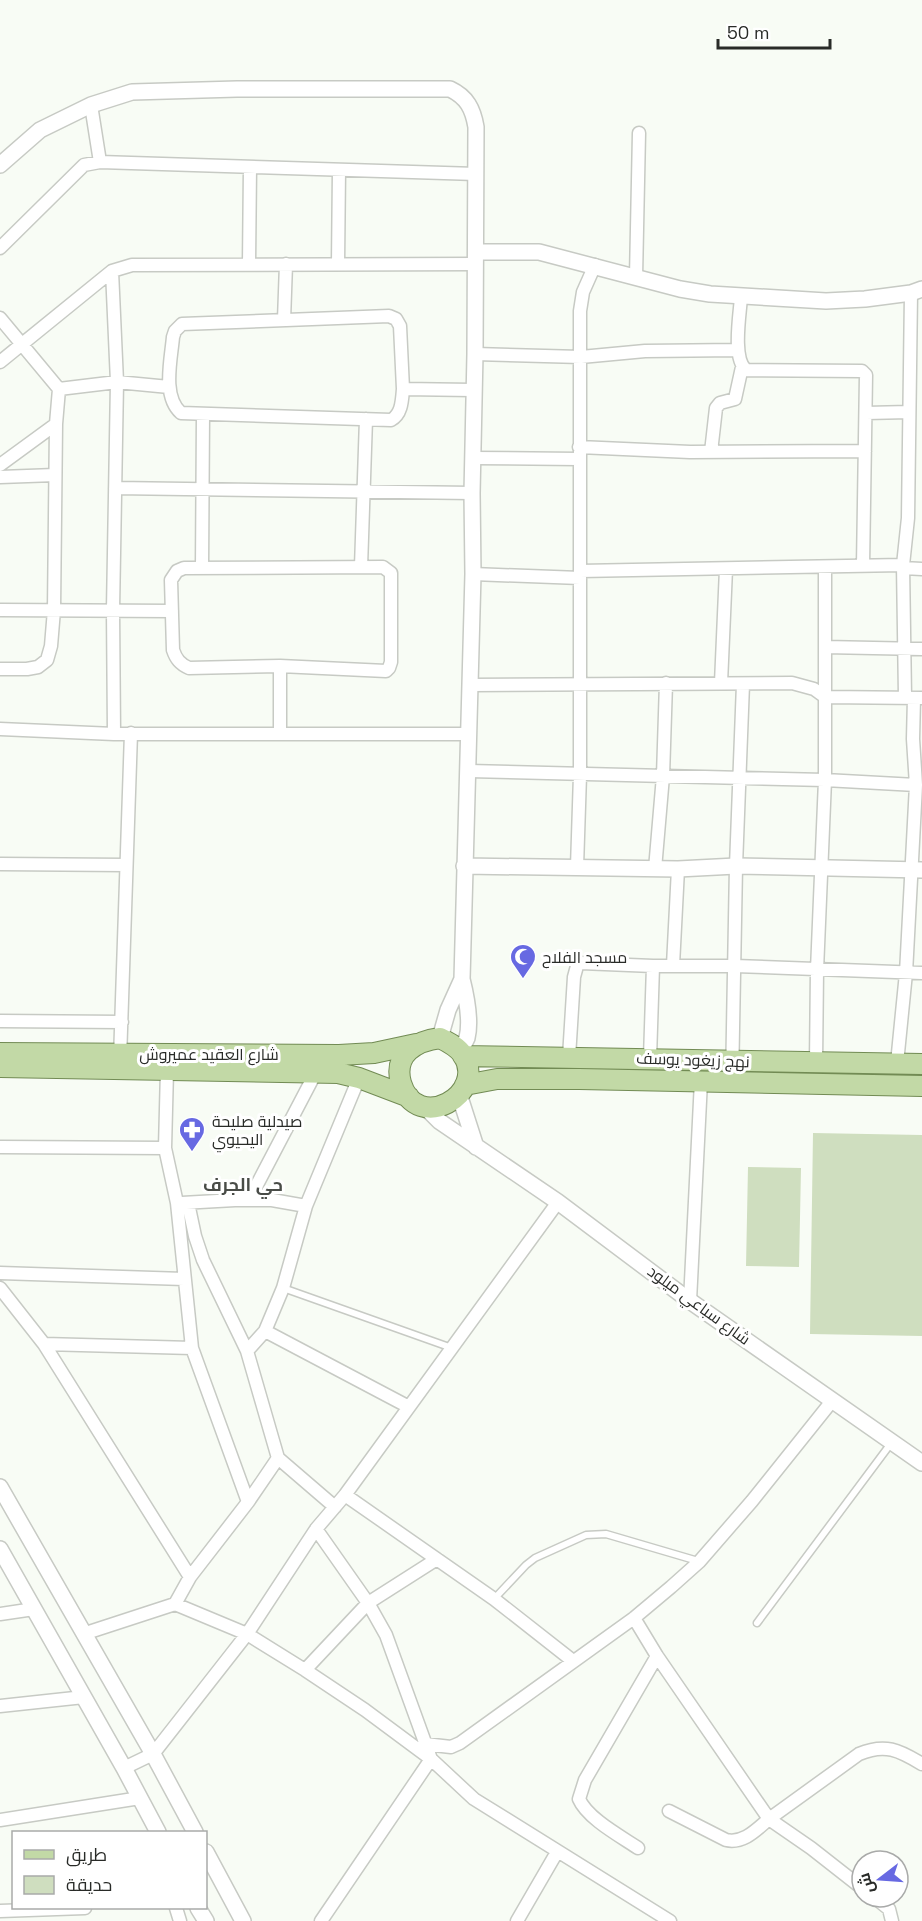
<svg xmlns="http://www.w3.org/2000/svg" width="922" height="1921" font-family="'Space Grotesk',Cairo,sans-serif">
  <rect width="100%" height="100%" fill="#f8fcf5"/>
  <path fill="#cfdebf" d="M813,1133L922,1135V1336L810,1334Z
    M748,1167L801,1168L799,1267L746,1266Z"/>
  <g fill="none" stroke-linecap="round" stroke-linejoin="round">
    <defs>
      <path id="service" d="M283,1288L452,1348
        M494,1599L526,1565L535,1558L586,1535L606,1534L698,1561
        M757,1623L892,1442"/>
      <path id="minor" d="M91,105L100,162
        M0,248L84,165L100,162L476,174
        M249,264L250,167
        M338,264L339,170
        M112,271L117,382L113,610L114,734
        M636,277L639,133
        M741,297C740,314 732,358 746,370L862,371L866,375L863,566
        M0,318L59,389L117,382L169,387
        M284,320L286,264
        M475,354L581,357L645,351L738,350
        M0,362L112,271L132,265L476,264
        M403,389L400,326L396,319L389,316L182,324L175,331L173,337C171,360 162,396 181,413L391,420C402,414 402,400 403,389L473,390
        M866,413L909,412
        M579,447L690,452L865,451
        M711,452L716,408L720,403L735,399L742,367
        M472,458L579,459
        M0,465L56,424
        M0,477L55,475
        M115,488L472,493
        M361,567L366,419
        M383,567L391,573V662L389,668L386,671L280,666L189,668C180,664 176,659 173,650L171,580L177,571L184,568Z
        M202,568L203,414
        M903,568L922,569
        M580,571L903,565
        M473,574L580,578
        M0,610L172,611
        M825,647L922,649
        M0,669H27L38,667L47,660L51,646L54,610L56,424L59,389
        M721,683L726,569
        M471,685L792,683L814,689L825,697L922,698
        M905,697L903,565L908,518L911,293
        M0,729L114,734H469
        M280,733V666
        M469,771L825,780L916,785
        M0,864L126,865
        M577,867L580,775V311L583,292L595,265
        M655,869L663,776L666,683
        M673,965L678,869
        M0,1021L122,1022
        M569,1057L574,977L577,966L581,963L653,966H735L922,973
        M650,1058L653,966
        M120,1059L131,733
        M816,1063L817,970L825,780V567
        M897,1063L906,973L916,785L913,739L914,698
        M167,1070L165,1148L177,1203L192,1348L248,1502
        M732,1082L736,866L743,684
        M0,1147L165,1148
        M249,1200L316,1072
        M182,1203L235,1200H272L306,1206
        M188,1203L195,1236L203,1260L247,1351L278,1458L335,1507
        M0,1273L184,1279
        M0,1288L44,1344L190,1577L248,1502L278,1458
        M690,1301L701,1081
        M265,1331L409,1407
        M44,1344L192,1348
        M247,1351L265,1331L283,1288L306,1206L359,1078
        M345,1495L494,1599L573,1661
        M316,1529L368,1603L386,1635L431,1759L321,1921
        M190,1577L175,1604L247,1634L305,1670L365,1710L431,1759L474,1799L670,1921
        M0,1614L34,1609
        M634,1618L657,1656L769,1819C757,1829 744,1844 726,1840L669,1811
        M83,1634L175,1604
        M305,1670L368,1603L437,1559
        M0,1706L84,1697
        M425,1744L451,1747L460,1743L634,1618L671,1587L699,1562L752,1501L832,1401
        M124,1768L153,1754L247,1634L316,1529L345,1495L558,1202
        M0,1820L140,1798
        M638,1848C620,1836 587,1818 579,1799L585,1780L657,1656
        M862,1888L811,1848L769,1819L859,1754C885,1743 899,1750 922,1764
        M874,1897L889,1909L892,1921
        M176,1908L180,1921
        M0,1911L85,1908
        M517,1921L557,1852"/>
      <path id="tertiary" d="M0,165L40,130L91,105L132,92L237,89H450C467,97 473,109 476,127L475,354L472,493L473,574L462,979C466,995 471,1022 467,1038C465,1043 462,1047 459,1051
        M476,252H539L680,289L710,294L826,301L865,299L911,293L922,289
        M464,866L678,869L736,866L922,870
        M440,1038L448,1010L462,979
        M459,1094L476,1147
        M426,1108L439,1121L558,1202L690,1301L922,1463
        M0,1487L153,1754L195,1832
        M0,1549L124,1768L158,1832
        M206,1852L243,1921
        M198,1908L206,1921"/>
      <path id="primary" d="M440,1038C448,1042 458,1047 463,1055C488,1094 417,1135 401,1083C393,1054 416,1041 440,1038Z
        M0,1053L339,1055L374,1053L416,1044
        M463,1056L922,1064
        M0,1067L338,1073L359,1078L409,1097
        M465,1085L497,1079H579L922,1086"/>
    </defs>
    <use href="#service" stroke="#c7cac4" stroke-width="9"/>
    <use href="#minor" stroke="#c7cac4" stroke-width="15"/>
    <use href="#tertiary" stroke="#c7cac4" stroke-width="18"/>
    <use href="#primary" stroke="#728b54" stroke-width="22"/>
    <use href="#service" stroke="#fff" stroke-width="6"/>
    <use href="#minor" stroke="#fff" stroke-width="12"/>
    <use href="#tertiary" stroke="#fff" stroke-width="15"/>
    <use href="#primary" stroke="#c2d9a6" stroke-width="20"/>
  </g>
  <defs>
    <symbol id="mosque-pin" viewBox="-11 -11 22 30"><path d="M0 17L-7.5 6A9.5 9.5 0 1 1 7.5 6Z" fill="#6769e2" stroke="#fff"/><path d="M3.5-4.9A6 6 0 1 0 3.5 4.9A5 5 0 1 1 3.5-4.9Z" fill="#fff"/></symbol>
    <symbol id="pharmacy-pin" viewBox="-11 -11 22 30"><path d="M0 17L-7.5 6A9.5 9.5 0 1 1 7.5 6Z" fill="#6769e2" stroke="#fff"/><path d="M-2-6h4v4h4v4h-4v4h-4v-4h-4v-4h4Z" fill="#fff"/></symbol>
  </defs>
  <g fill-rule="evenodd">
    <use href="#mosque-pin" x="508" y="942" width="30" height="40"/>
    <use href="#pharmacy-pin" x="177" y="1115" width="30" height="40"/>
  </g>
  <g text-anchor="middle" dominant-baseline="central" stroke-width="6" stroke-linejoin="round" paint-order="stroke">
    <g font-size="16" fill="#292b28" stroke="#fff" text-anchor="start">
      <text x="542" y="957">مسجد الفلاح</text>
      <text x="212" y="1121">صيدلية صليحة<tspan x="212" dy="18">اليحيوي</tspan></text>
    </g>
    <g font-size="16" fill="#292b28" stroke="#fff">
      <text x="209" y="1054">شارع العقيد عميروش</text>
      <text transform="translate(693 1060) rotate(2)">نهج زيغود يوسف</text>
      <text transform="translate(699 1305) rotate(36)">شارع سباعي ميلود</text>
    </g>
    <g font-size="18" font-weight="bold" fill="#494c47" stroke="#fff">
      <text x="243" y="1184">حي الجرف</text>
    </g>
  </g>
  <rect x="12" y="1831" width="195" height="78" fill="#ffffff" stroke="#a9aaa9" stroke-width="1.5"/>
  <rect x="24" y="1850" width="30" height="9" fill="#c2d9a6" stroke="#a9aaa9" stroke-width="1.5"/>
  <text x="66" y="1861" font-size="18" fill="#292b28">طريق</text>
  <rect x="24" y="1876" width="30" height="18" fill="#cfdebf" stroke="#a9aaa9" stroke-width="1.5"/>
  <text x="66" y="1891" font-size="18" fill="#292b28">حديقة</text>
  <g transform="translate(880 1879) rotate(253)"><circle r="28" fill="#ffffff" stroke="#a9aaa9" stroke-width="1.5"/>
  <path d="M0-4.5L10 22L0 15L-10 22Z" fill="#6769e2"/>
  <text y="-9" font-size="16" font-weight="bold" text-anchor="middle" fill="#292b28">ش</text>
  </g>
  <path d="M718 39v9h112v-9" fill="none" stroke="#292b28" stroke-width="3"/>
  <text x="727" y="39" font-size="18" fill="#292b28" stroke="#ffffff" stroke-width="4.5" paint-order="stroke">50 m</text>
</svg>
